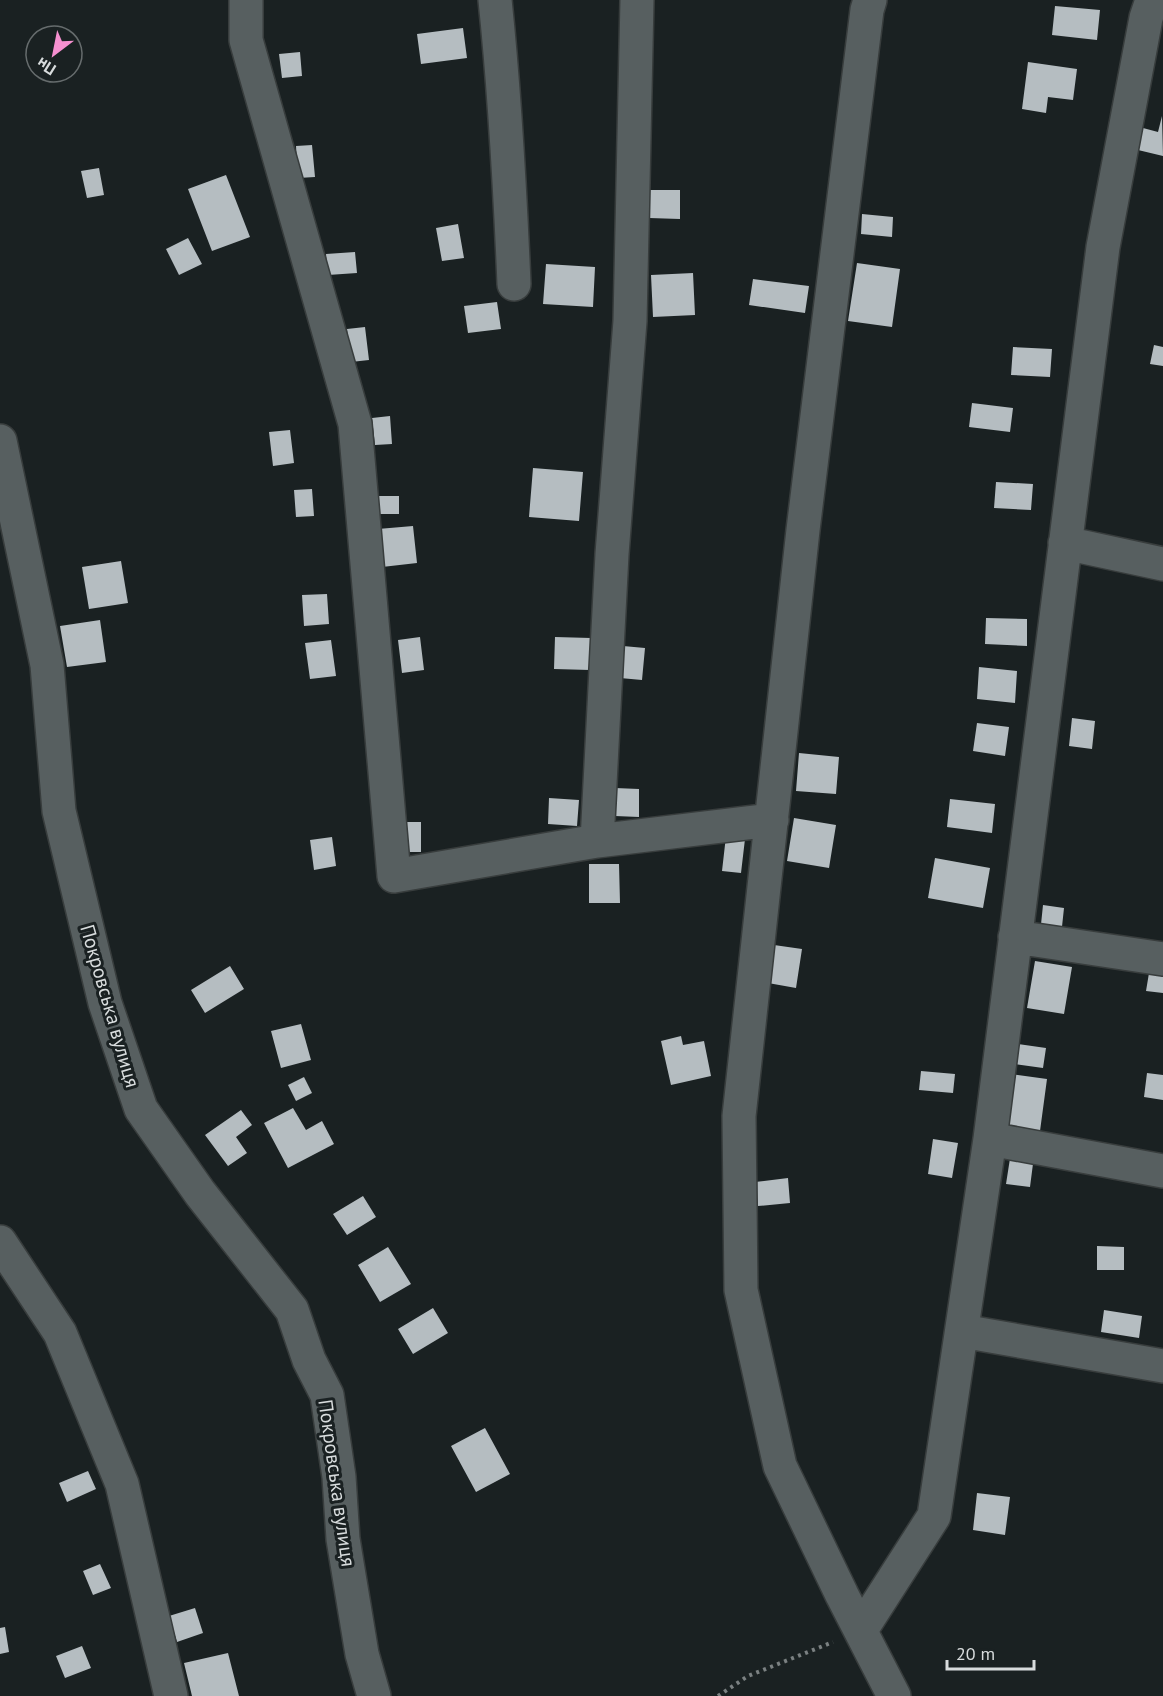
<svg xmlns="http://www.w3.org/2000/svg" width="1163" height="1696" font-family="'PT Sans',sans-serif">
  <rect width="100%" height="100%" fill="#1a2122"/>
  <path fill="#b5bdc1" d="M1055,6L1100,10L1097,40L1052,35Z
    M463,28L467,58L421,64L417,34Z
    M300,52L302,76L282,78L279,54Z
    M1028,62L1077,69L1073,100L1048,97L1046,113L1022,109Z
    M1162,116L1163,156L1138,150L1143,128L1158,132Z
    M312,145L315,177L298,178L296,146Z
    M99,168L104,195L87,198L81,171Z
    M226,175L250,237L212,251L188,189Z
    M649,190H680V219L649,218Z
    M862,214L893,217L892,237L861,234Z
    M458,224L464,258L442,261L436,228Z
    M188,238L202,264L179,275L166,249Z
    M355,252L357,273L328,275L326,254Z
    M857,263L900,269L892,327L848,321Z
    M546,264L595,267L593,307L543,304Z
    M693,273L695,315L653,317L651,275Z
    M753,279L809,286L805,313L749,305Z
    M497,302L501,329L468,333L464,306Z
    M365,327L369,360L351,362L347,329Z
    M1154,345L1163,347V366L1150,364Z
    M1013,347L1052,349L1050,377L1011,375Z
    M972,403L1013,408L1010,432L969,427Z
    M390,416L392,444L375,445L372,418Z
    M290,430L294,463L273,466L269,432Z
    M533,468L583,472L579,521L529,517Z
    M996,482L1033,484L1031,510L994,508Z
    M312,489L314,516L296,517L294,490Z
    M376,496H399V514H376Z
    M413,526L417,563L382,567L378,529Z
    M121,561L128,603L89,609L82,567Z
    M327,594L329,624L304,626L302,595Z
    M986,618L1027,619V646L985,644Z
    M100,620L106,662L67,667L60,626Z
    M420,637L424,670L402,673L398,640Z
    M555,637L591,638L590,670L554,669Z
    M331,640L336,676L310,679L305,643Z
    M623,646L645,648L642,680L620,678Z
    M979,667L1017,671L1015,703L977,699Z
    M1072,718L1095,721L1092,749L1069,746Z
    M977,723L1009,727L1005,756L973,751Z
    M799,753L839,757L836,794L796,791Z
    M615,788L639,789V817L615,816Z
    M549,798L579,800L577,826L548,824Z
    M950,799L995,804L992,833L947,827Z
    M794,818L836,825L829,868L787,861Z
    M404,822H421V852H405Z
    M726,836L745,839L741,873L722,871Z
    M332,837L336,866L314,870L310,840Z
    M935,858L990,868L983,908L928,898Z
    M589,864H619L620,903H589Z
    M1043,905L1064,908L1061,936L1040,934Z
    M774,945L802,949L796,988L768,983Z
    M1035,961L1072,967L1064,1014L1027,1008Z
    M230,966L244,989L205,1013L191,990Z
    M1149,973L1163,975V993L1146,991Z
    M301,1024L311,1060L281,1068L271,1031Z
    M681,1036L683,1045L704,1041L711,1076L671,1085L661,1041Z
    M1018,1044L1046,1048L1043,1068L1015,1064Z
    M921,1071L955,1074L953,1093L919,1090Z
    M1147,1073L1163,1075V1100L1144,1097Z
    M1010,1074L1047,1079L1040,1131L1003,1125Z
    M304,1077L312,1093L296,1101L288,1085Z
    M293,1108L306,1130L322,1121L334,1144L288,1168L264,1123Z
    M241,1110L252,1125L236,1137L247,1153L228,1166L205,1135Z
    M933,1139L958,1143L952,1178L928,1174Z
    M1011,1152L1034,1156L1030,1187L1006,1184Z
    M788,1178L790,1203L758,1206L755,1182Z
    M363,1196L376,1217L347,1235L333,1214Z
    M1097,1246L1124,1247V1270H1097Z
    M388,1247L411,1284L380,1302L358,1265Z
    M433,1308L448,1333L413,1354L398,1329Z
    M1104,1310L1142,1316L1139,1338L1101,1332Z
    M485,1428L510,1474L476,1492L451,1446Z
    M88,1471L96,1489L67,1502L59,1483Z
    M977,1493L1010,1497L1005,1535L973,1530Z
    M100,1564L111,1588L93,1595L83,1571Z
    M195,1608L203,1633L177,1642L169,1616Z
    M5,1627L9,1652L0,1654V1628Z
    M82,1646L91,1668L65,1678L56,1656Z
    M228,1653L239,1696H192L184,1663Z"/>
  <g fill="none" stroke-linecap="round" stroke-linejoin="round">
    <defs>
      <path id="minor" d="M246,0V40L355,424L394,876L597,841
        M495,0C505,95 510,189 514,284
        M637,0L630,321L612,554L597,841L772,820
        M870,0L867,10L803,530L739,1116L741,1290L780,1466L842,1595L894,1696
        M0,441L47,665L59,811L105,1003L141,1109L200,1193L292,1310L309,1360L327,1395L339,1477L343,1539L362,1654L374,1696
        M1065,543L1163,564
        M1015,937L1163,959
        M990,1139L1163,1171
        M0,1242L60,1333L122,1484L171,1696
        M962,1331L1163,1366
        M861,1630L934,1516L990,1139L1103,247L1146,18L1152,0"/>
    </defs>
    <use href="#minor" stroke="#383d3d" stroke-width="36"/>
    <path stroke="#7b8182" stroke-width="4" stroke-dasharray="3 4.5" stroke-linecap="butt" d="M718,1696L748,1676L833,1642"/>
    <use href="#minor" stroke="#575f60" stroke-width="33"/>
  </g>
  <g text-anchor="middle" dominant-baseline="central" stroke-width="6" stroke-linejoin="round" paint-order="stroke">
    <g font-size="20" fill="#d8dcdd" stroke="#1a2122">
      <text transform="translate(110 1006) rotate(74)">Покровська вулиця</text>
      <text transform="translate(337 1483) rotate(82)">Покровська вулиця</text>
    </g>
  </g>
  <g transform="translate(54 54) rotate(212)"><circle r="28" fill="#1a2122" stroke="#666c6d" stroke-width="1.5"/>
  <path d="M0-4.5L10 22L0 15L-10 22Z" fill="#f690d0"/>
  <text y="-9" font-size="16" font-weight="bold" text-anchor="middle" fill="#d8dcdd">Пн</text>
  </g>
  <path d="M947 1660v9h87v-9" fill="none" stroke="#d8dcdd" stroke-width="3"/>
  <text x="956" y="1660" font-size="18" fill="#d8dcdd" stroke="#1a2122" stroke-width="4.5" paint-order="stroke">20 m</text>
</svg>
